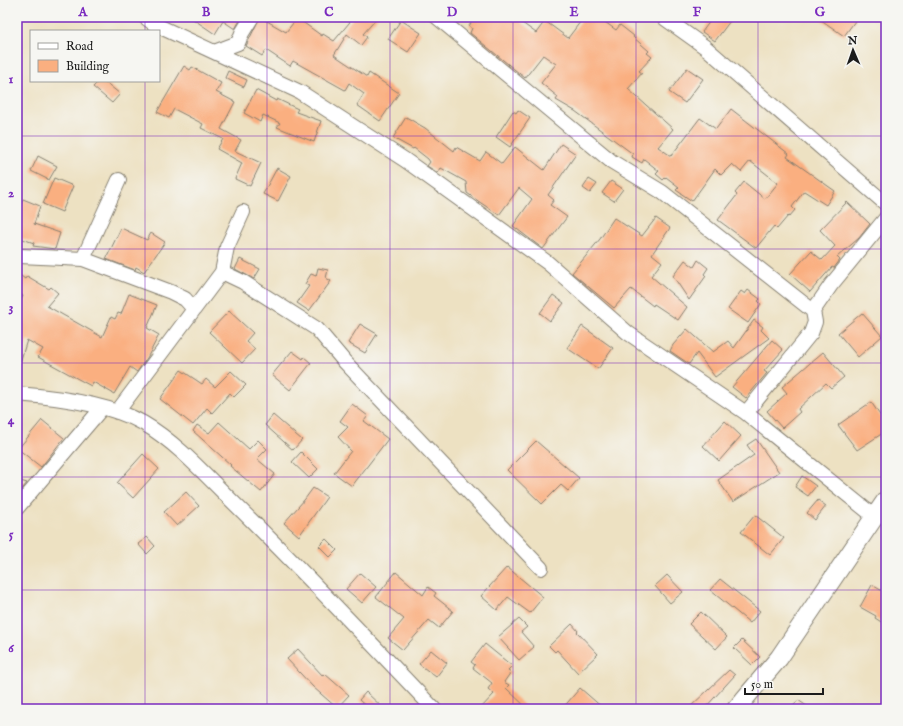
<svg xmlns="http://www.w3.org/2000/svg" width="903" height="726" font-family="'IM FELL English',serif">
  <rect width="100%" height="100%" fill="#f6f6f2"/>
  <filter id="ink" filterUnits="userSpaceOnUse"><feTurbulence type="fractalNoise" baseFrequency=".025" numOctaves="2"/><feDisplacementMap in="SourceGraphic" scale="8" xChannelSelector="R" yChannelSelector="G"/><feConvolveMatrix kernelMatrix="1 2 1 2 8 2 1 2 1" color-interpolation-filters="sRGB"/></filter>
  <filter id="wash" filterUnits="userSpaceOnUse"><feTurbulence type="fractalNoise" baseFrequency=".012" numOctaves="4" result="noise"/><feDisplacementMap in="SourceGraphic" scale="16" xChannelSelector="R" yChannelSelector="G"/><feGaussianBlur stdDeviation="0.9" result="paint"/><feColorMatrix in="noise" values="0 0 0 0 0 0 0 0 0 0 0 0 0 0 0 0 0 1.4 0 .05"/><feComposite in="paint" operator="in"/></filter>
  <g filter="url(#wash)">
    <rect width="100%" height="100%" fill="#ede1c2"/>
    <g id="blocks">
      <path fill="#faaf80" d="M190,17H242L235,29L223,21L215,34Z
        M260,17L286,32L297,18L322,36L323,34L334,41L354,17H378L363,34L367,37L361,45L347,34L334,55L367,77L369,73L399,93L380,121L357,105L364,94L349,83L345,90L293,61L290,66L266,50L262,56L246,46Z
        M475,17H514L536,33L545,21L568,38L584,17H598L616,30L620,25L634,36L633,37L649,51L647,53L652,57L639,71L642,73L628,89L673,129L658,147L671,156L700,118L716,129L731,109L789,154L787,157L835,191L826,205L804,191L792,207L795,210L789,217L788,216L777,229L774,226L756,248L718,220L737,195L735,193L744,182L765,199L778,183L750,161L741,172L732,164L721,175L715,169L692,201L676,190L679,187L666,177L663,180L656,174L659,171L644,159L642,163L632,157L633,154L575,111L556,100L558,97L541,83L556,64L543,55L525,78L470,33L472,28L469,26Z
        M713,17H733L715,41L702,32Z
        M817,17H858L844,36Z
        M401,20L421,33L408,52L388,39Z
        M184,66L190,70L192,67L221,83L216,92L235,102L221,129L241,140L235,151L261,163L250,186L235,179L242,163L217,149L223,139L201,128L203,124L174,109L169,118L157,112Z
        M687,68L703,79L685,103L669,92Z
        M228,71L247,80L244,87L225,78Z
        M99,81H104L120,94L112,103L93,87Z
        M256,90L276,101L277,99L298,109L296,112L321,121L314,142L277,127L280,123L263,115L260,122L244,113Z
        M518,110L530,118L510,147L496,137L513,111L516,113Z
        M406,117L425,128L454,151L456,147L480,161L486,152L502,164L515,147L544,170L561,144L576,154L548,195L554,200L550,205L567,217L543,249L513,226L532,199L519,188L499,215L481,203L467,193L466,182L441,168L438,173L427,166L430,162L428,159L414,148L413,149L393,138Z
        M38,156L57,166L49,180L31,171Z
        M277,168L291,176L278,201L263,194Z
        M54,178L73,186L62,212L43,204Z
        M589,179L597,184L590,193L583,188Z
        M611,181L623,189L614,201L602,193Z
        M23,199L40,206L34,224L60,233L55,249L33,246L34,243L17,237V214Z
        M847,202L870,224L859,238L837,257L840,260L834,268L832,267L810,292L790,274L811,251L822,260L835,246L820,230Z
        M614,218L642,236L656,218L670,228L652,254L662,262L651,276L687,307L678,320L654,304L653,306L631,289L614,308L572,273L600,239Z
        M121,228L147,240L151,233L165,242L144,272L136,267L135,270L106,259Z
        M240,259L260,269L254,279L235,269Z
        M685,260L694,267L698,260L708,268L704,274L706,276L689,300L673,276Z
        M318,268L328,270L326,278L331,281L309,311L297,303L309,286L305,284L311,274L316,276Z
        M17,273L25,279L27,276L49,289L51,287L58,293L47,306L102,337L111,317L115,319L118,313L121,314L129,294L157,305L147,328L159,335L147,358L137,372L130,367L114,394L93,382L91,386L38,357L43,349L27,340L19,366L17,365V307L23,296L17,291Z
        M748,290L760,299L758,301L761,304L748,323L728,309L741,291L745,294Z
        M553,295L564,303L550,321L540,313Z
        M229,311L253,333L246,341L255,349L242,363L209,332Z
        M862,313L882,336L858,357L838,333Z
        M754,320L763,327L761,330L769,338L715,377L697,353L689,364L670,351L673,345L687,329L713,352L728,341L734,348Z
        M360,324L377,334L365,353L348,343Z
        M582,326L613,348L598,369L567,348Z
        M772,340L783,350L764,371L767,373L746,398L732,387Z
        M292,351L303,359L304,357L311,363L290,390L272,375Z
        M823,352L844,377L831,388L826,383L798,409L800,412L782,428L767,411L787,393L782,387Z
        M181,370L202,384L206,379L215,387L231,371L246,385L234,397L230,393L212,413L207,408L193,425L160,399Z
        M871,402L886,424V431L857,450L838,425Z
        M352,404L368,416L364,421L388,439L352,486L334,473L351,451L338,437L348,427L340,421Z
        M273,415L302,440L293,450L265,425Z
        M42,420L64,438L41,467L18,449Z
        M725,421L741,436L719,461L703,446Z
        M219,422L249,449L258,440L267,449L257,459L275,474L261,492L230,466L231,465L193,431L197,425L209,433Z
        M756,439L779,472L733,502L718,480L754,455L747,445Z
        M536,441L579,478L568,491L561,485L542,504L507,470Z
        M301,452L318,469L309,478L292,462Z
        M143,454L159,469L133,498L117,483Z
        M802,476L816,486L808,496L795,487Z
        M17,480L27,483L19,493V491L17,490Z
        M313,488L327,497L299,536L284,523L305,499Z
        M186,492L199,506L177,526L164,512Z
        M818,500L826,506L815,520L807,513Z
        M755,515L784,538L770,555L741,532Z
        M147,537L155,546L147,554L138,544Z
        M326,539L337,550L330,557L319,546Z
        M507,567L543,597L530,613L508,597L497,610L481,596Z
        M396,572L423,595L428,587L436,593L434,596L453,611L439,628L429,620L403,650L388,638L404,619L376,597Z
        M360,573L376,587L362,603L346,589Z
        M667,575L683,592L670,603L655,586Z
        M720,579L760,611L750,623L710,590Z
        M872,585L886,593V625L875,618L876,616L860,607Z
        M701,612L727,637L716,649L689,624Z
        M519,619L527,627L521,632L534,647L519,660L498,637Z
        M572,624L578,631L577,632L598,654L578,673L557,650L555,652L549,646Z
        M742,640L760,657L752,665L734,648Z
        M485,644L512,666L508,670L511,672L504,682L509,685L506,688L528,709H480L494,694L488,689L492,683L473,668L475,665L471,662Z
        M298,649L323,676L325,674L349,695L337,708L313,687L287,659Z
        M431,650L447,663L436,677L419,664Z
        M729,670L735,675L704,709H688Z
        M580,688L604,709H562Z
        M366,692L384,709H369L359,700Z
        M798,700L811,709H791Z"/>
    </g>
  </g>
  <g filter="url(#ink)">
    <use href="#blocks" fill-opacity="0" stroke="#847e6f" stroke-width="1"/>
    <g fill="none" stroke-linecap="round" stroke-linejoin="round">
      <defs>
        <path id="minor" d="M145,17L154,24L300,92L405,160L548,263L628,333L746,413L875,517
          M437,17L611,161L662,192L813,311
          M663,17L705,47L886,204
          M214,52L238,43L242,33L252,17
          M243,212L227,247L222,272L243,282L317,329L344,361L541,568
          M20,256L83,259L171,292L185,299L194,309
          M83,259L119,180
          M17,394C55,397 110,404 143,423C179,444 208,478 238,507C305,573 369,641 434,709
          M117,412L222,272
          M746,413L811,333L815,322L813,311L831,285L886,218
          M17,508L102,408"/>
        <path id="major" d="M736,709L779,658L886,500"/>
      </defs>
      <use href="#minor" stroke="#847e6f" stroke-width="16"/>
      <use href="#major" stroke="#847e6f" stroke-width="20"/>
      <use href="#minor" stroke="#fff" stroke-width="14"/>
      <use href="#major" stroke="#fff" stroke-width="18"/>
    </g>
  </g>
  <path fill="none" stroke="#7b2cbf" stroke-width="1" stroke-opacity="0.55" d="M145,17V31M267,17V709M390,17V709M513,17V709M636,17V709M758,17V709M145,81V709M17,136H886M17,249H886M17,363H886M17,477H886M17,590H886"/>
  <rect width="903" height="726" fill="none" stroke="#f6f6f2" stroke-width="44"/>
  <rect x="30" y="30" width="130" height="52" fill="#f6f6f2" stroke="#9f9f9c"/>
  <rect x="38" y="43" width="20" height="6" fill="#ffffff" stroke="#9f9f9c"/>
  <text x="66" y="50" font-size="12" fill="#1c1c1c">Road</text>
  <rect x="38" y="60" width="20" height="12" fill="#faaf80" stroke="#9f9f9c"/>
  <text x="66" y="70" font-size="12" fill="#1c1c1c">Building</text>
  <g transform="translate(853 50) rotate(358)" stroke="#f6f6f2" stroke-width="3" paint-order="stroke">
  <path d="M0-3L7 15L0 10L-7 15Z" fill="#1c1c1c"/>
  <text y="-6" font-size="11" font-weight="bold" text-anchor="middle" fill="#1c1c1c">N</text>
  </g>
  <path d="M745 688v6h78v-6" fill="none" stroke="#1c1c1c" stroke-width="2"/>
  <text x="751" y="688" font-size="12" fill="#1c1c1c" stroke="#f6f6f2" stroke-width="3" paint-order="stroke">50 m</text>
  <rect x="22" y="22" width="859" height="682" fill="none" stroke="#7b2cbf" stroke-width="1.5"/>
  <g font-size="13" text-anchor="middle" font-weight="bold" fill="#7b2cbf">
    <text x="83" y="16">A</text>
    <text x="206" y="16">B</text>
    <text x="329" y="16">C</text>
    <text x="452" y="16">D</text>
    <text x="574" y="16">E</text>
    <text x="697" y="16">F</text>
    <text x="820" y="16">G</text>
    <text x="11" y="83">1</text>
    <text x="11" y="197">2</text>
    <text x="11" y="311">3</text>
    <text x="11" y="424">4</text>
    <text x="11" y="538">5</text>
    <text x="11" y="652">6</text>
  </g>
</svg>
